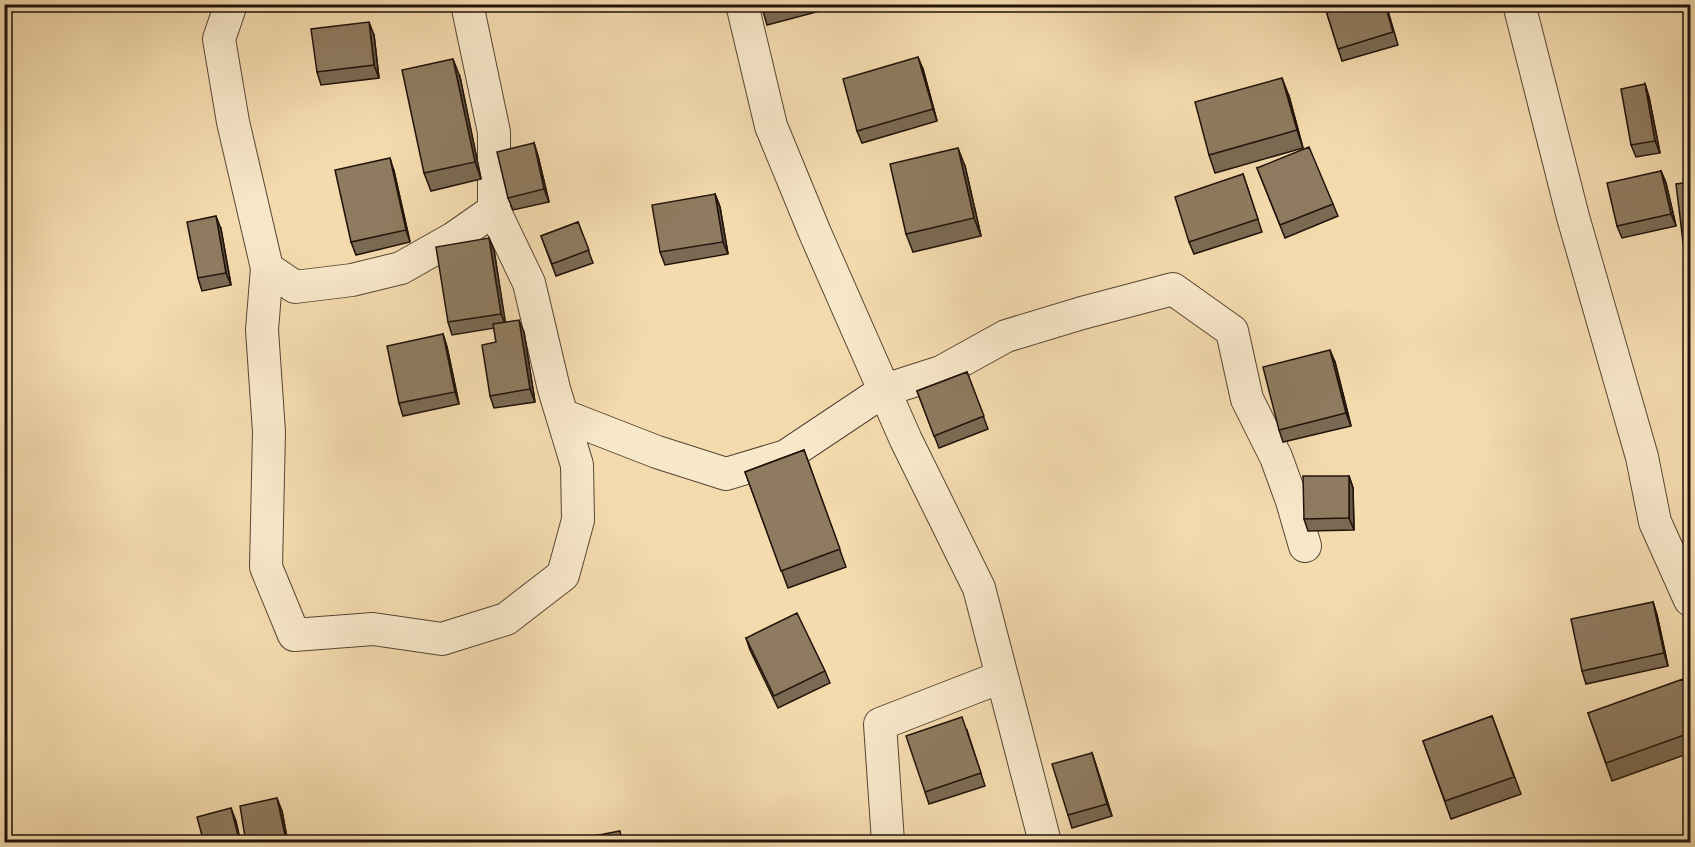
<svg xmlns="http://www.w3.org/2000/svg" width="1695" height="847" font-family="'IM FELL Double Pica',serif">
  <rect width="100%" height="100%" fill="#f4dbae"/>
  <filter id="stains"><feTurbulence type="fractalNoise" baseFrequency=".00333" numOctaves="4"/><feColorMatrix values="0 0 0 0 .2 0 0 0 0 .09 0 0 0 0 .02 0 0 0 .5 -.17"/></filter>
  <radialGradient id="worn" r=".72"><stop offset=".6" stop-color="#630" stop-opacity="0"/><stop offset="1" stop-color="#630" stop-opacity=".3"/></radialGradient>
  <g fill="none" stroke-linecap="round" stroke-linejoin="round">
    <defs>
      <path id="minor" d="M231,4L219,39L233,122L267,268L295,287L352,280L401,268L454,238L494,210V132L467,4
        M742,4L771,126L815,233L906,440L979,588L1045,842
        M1519,4L1573,217L1642,457L1655,522L1690,600
        M267,268L262,330L269,432L266,567L294,635L373,629L442,639L506,619L563,575L578,520L577,465L554,389L529,283L494,210
        M562,415L657,452L726,474L786,456L885,390L941,372L1006,336L1082,313L1173,289L1232,331L1247,399L1276,457L1292,501L1305,546
        M888,842L880,724L1001,677"/>
    </defs>
    <use href="#minor" stroke="#564534" stroke-width="34"/>
    <use href="#minor" stroke="#f8e8ca" stroke-width="32"/>
  </g>
  <path fill="#7b6a53" stroke="#21130b" stroke-width="1.5" d="M761,4H818L820,11L767,25Z
    M1324,4H1386L1398,45L1342,61Z
    M374,35L379,78L321,85L317,72Z
    M923,69L937,121L862,143L857,131Z
    M460,77L481,179L431,191L424,173Z
    M1645,84L1649,97L1660,153L1636,157L1631,145Z
    M1289,96L1303,148L1215,173L1209,155Z
    M534,143L538,156L549,202L513,210L508,198Z
    M965,166L981,236L913,252L906,234Z
    M1257,168L1333,204L1338,216L1285,238Z
    M394,171L410,242L356,255L351,242Z
    M1661,171L1666,183L1676,226L1622,238L1617,226Z
    M1243,174L1262,232L1194,254L1189,242Z
    M1690,182V254H1688L1683,242Z
    M715,194L720,207L728,254L665,265L660,252Z
    M578,222L593,263L556,276L541,236Z
    M221,229L231,285L202,291L198,278Z
    M489,238L494,250L505,322L524,332L535,402L494,408L490,396L496,342L494,328L452,335L448,322Z
    M443,334L447,347L459,404L403,416L399,403Z
    M1335,362L1351,426L1283,442L1279,430Z
    M967,372L988,429L939,448L917,391Z
    M804,450L846,567L788,588L745,472Z
    M1349,476L1353,488L1354,530L1308,531L1304,519Z
    M1653,602L1657,615L1668,666L1586,684L1582,671Z
    M746,638L825,671L830,683L778,708L750,650Z
    M1690,700V753L1612,781L1588,713Z
    M1492,716L1521,794L1451,819L1423,741Z
    M967,730L985,786L929,804L925,792Z
    M1092,753L1112,816L1072,828L1068,815Z
    M282,811L288,843H246Z"/>
  <path fill="#645643" stroke="#21130b" stroke-width="1.5" d="M369,22L374,35L379,78L374,65Z
    M918,57L923,69L937,121L933,109Z
    M453,59L460,77L481,179L475,162Z
    M1282,78L1289,96L1303,148L1297,130Z
    M1645,84L1649,97L1660,153L1655,141Z
    M534,143L538,156L549,202L544,189Z
    M958,148L965,166L981,236L974,218Z
    M390,158L394,171L410,242L406,230Z
    M1661,171L1666,183L1676,226L1671,214Z
    M715,194L720,207L728,254L723,242Z
    M216,216L221,229L231,285L226,273Z
    M489,238L494,250L506,326L501,314Z
    M519,320L524,332L535,402L530,389Z
    M443,334L447,347L459,404L455,392Z
    M1330,350L1335,362L1351,426L1346,413Z
    M1349,476L1353,488L1354,530L1349,518Z
    M1653,602L1657,615L1668,666L1664,653Z
    M1092,753L1096,765L1112,816L1107,804Z
    M277,798L282,811L288,843L285,835Z
    M231,808L236,821L241,843H240Z"/>
  <path fill="#8f7b60" stroke="#21130b" stroke-width="1.5" d="M761,4H793L763,12Z
    M1324,4H1385L1393,32L1338,49Z
    M1683,4H1690V31Z
    M369,22L374,65L317,72L311,29Z
    M918,57L933,109L857,131L843,79Z
    M453,59L475,162L424,173L402,70Z
    M1282,78L1297,130L1209,155L1195,102Z
    M1645,84L1655,141L1631,145L1621,89Z
    M534,143L544,189L508,198L497,152Z
    M1309,147L1333,204L1280,225L1257,168Z
    M958,148L974,218L906,234L890,164Z
    M390,158L406,230L351,242L335,170Z
    M1661,171L1671,214L1617,226L1607,183Z
    M1243,174L1258,219L1189,242L1175,197Z
    M1690,182V241L1683,242L1676,184Z
    M715,194L723,242L660,252L652,205Z
    M216,216L226,273L198,278L187,222Z
    M578,222L589,250L552,264L541,236Z
    M489,238L501,314L448,322L436,247Z
    M519,320L530,389L490,396L482,345L496,342L493,324Z
    M443,334L455,392L399,403L387,346Z
    M1330,350L1346,413L1279,430L1263,367Z
    M967,372L984,416L934,436L917,391Z
    M804,450L840,549L781,571L745,472Z
    M1303,476H1349V518L1304,519Z
    M1653,602L1664,653L1582,671L1571,619Z
    M797,613L825,671L774,696L746,638Z
    M1683,679L1690,700V733L1606,763L1588,713Z
    M1492,716L1514,777L1445,801L1423,741Z
    M962,717L981,773L925,792L906,736Z
    M1092,753L1107,804L1068,815L1052,764Z
    M277,798L285,835L252,843H246L240,806Z
    M231,808L240,843H204L197,817Z
    M620,831L622,843H558Z"/>
  <rect width="1695" height="847" fill="none" stroke="#f4dbae" stroke-width="24"/>
  <rect x="6" y="6" width="1683" height="835" fill="none" stroke="#21130b" stroke-width="3"/>
  <rect x="12" y="12" width="1671" height="823" fill="none" stroke="#21130b" stroke-width="1.5"/>
  <rect width="100%" height="100%" filter="url(#stains)"/>
  <rect width="100%" height="100%" fill="url(#worn)"/>
</svg>
